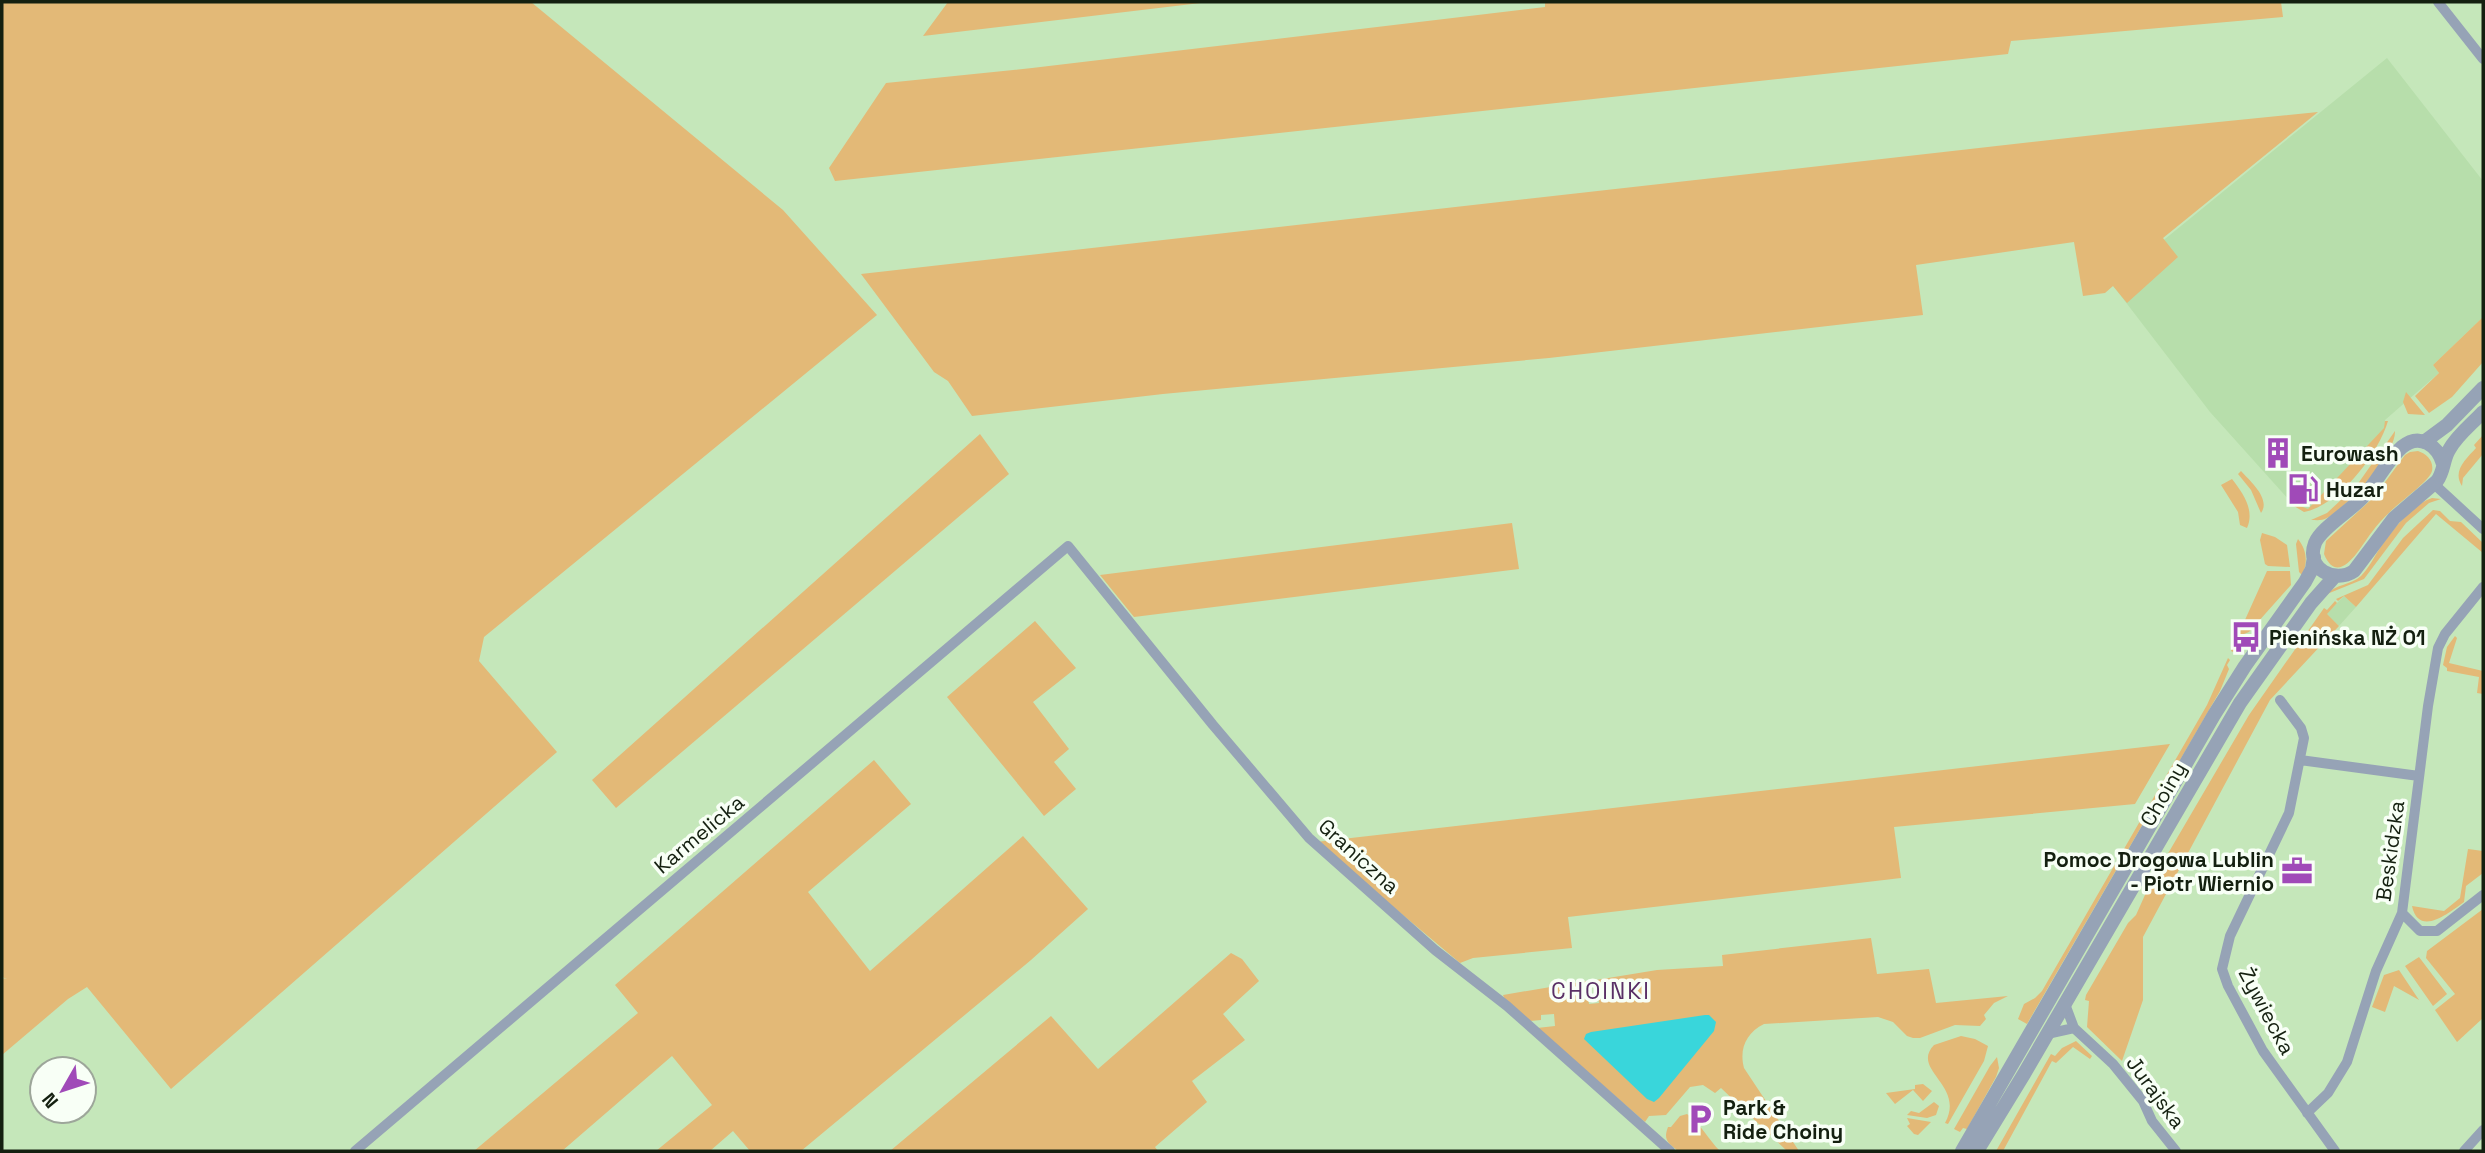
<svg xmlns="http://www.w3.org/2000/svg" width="2485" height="1153" font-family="'Space Grotesk',sans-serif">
  <rect width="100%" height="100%" fill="#c5e7ba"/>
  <path fill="#b7deab" d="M2387,58L2483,181V317L2433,365L2439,373L2385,420V428L2308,510L2290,501L2210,412L2111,283Z
    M2344,596L2356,607L2339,626L2326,614Z"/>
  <path fill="#e3b977" d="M2,2H531L783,210L877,315L484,637L479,661L557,752L171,1089L87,987L68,999L2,1055V978L7,979L2,977Z
    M948,2H1209L923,36Z
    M1545,2H2281L2283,17L2011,41L2008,54L835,181L829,168L886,83L1032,68L1545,7Z
    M2318,112L2163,238L2178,257L2127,303L2113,286L2105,293L2083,296L2074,242L1916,265L1923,315L1549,358L1163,394L972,416L948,381L934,372L861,274L2139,130Z
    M2483,317V362L2452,397L2429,413L2415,396L2439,373L2433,365Z
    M2406,392L2425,415L2408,414L2403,402Z
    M2385,421H2388C2378,454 2340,505 2304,512L2294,506L2295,504L2308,509L2384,428Z
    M2395,431C2396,454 2347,507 2327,518C2322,521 2316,520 2311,520L2327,513L2357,485Z
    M980,434L1009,474L616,808L592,780Z
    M2483,435V454L2463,478L2462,486C2452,471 2466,459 2476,448L2474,445Z
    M2418,451C2427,454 2434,461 2432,471C2429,482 2399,502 2390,512C2383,518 2377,525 2372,532C2362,544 2339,590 2324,554L2326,541L2374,497L2405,455L2410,452Z
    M2241,471C2251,482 2271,499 2261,513L2251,490L2238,474Z
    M2232,479C2243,493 2255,510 2247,528L2240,525L2238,512L2221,485Z
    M2432,498L2441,499L2429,503L2406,523L2364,579L2327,594C2336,584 2351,585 2361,576C2369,568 2374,557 2380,548C2392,531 2411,505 2432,498Z
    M2433,510L2440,511L2450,521L2461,522L2483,543V561V553L2436,514L2356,607L2344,596L2338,601L2336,599L2368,585L2403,538Z
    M1512,523L1519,569L1134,617L1100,575Z
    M2262,533L2275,537L2287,545L2290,567L2268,566L2265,564L2260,540Z
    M2298,539C2307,550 2308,563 2302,575L2299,572L2296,544Z
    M2267,571H2290L2291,585L2249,632L2244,634L2238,642L2239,647L2233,652L2231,651Z
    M2335,601L2337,603L2327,614L2339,626L2270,700L2143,937V1000L2122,1061L2087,1027L2089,1001L2085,1000L2086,995L2128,923L2136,915L2149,886L2249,715L2324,608L2327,610Z
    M1035,621L1076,668L1033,702L1069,749L1054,762L1076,789L1044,816L947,697Z
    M2455,636L2457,638L2449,663L2483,671V694L2477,693L2479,677L2447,671V668L2443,665L2447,647Z
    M2228,658L2230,660L2227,665L2229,669L2220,691L2027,1024L2018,1019L2024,1004L2035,998L2042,991L2207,705Z
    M2170,744L2135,804L1894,827L1901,878L1568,917L1572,948L1473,958L1460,963L1316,842Z
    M874,760L911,804L808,892L870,971L1023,836L1088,909L1031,960L801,1151H750L733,1131L710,1151H656L712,1105L672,1056L562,1151H474L638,1013L615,985Z
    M2468,849L2483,851V873L2466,886L2464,902C2450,912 2419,938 2412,906L2444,911L2460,898Z
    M2483,909V1018L2457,1042L2435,1010L2455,994L2426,958L2427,951Z
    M1871,938L1877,974L1929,969L1936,1003L2008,996L1994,1003L1984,1015L1986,1019L1980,1026L1955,1025L1920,1038H1913L1907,1036L1893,1022L1878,1017L1764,1024C1746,1033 1739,1049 1744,1068L1799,1151H1787L1721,1088L1715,1093L1703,1085L1690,1087L1666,1115L1649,1116L1645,1122L1537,1028L1555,1026L1554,1014L1541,1015V1020L1530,1021L1505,1000L1503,995L1586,981L1589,1004L1599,1003L1596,980L1657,970L1723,966L1722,955Z
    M1231,953L1242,959L1259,981L1223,1014L1245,1040L1192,1081L1207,1102L1155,1147L1158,1151H890L1051,1016L1098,1069Z
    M2419,957L2447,994L2433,1006L2405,966Z
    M2399,970L2419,1000L2394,986L2385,1012L2372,1007L2384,975Z
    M1961,1036L1975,1039L1988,1046L1984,1061L1948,1124L1945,1123C1966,1085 1910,1070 1934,1045Z
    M2076,1041L2092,1056L2090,1059L2073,1047L2056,1063L2052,1061L2003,1151H1996L2051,1054L2055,1056L2062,1048Z
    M1997,1057L1999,1068L1996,1077L1967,1129L1963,1128L1960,1132L1954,1129L1990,1066Z
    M1923,1084L1932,1091L1923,1101L1913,1090L1895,1104L1886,1093L1915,1089V1085Z
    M1934,1102L1939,1106L1936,1115L1927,1118L1907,1115L1911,1111L1919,1113Z
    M1687,1114C1701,1124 1708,1139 1720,1151H1678C1668,1143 1663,1140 1668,1127H1671L1680,1116Z
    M1907,1118L1931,1122L1918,1135L1914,1134L1907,1126L1910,1124Z"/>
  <path fill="#39d6db" d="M1705,1015H1709L1716,1022L1714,1031L1659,1098L1654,1102L1647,1099L1584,1039L1586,1034L1591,1032Z"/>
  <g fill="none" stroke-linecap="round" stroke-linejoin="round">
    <path stroke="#96a3b6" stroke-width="10" d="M2438,2L2483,59
      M2434,484L2483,529
      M2280,700L2301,728L2304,738L2289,813L2230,936L2222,969L2228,986L2263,1051L2335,1151
      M2300,760L2419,776
      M2402,913L2420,931H2437L2483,895
      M2065,1004L2074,1028L2113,1064L2143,1101L2152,1121L2176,1151
      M2047,1034L2074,1028
      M2307,1113L2328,1093L2347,1062L2376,971L2402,913L2428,706L2438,648L2445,634L2483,587
      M355,1151L1068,546L1213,725L1309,838L1435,950L1507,1006L1670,1151
      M2464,1151L2483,1130"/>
    <path stroke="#96a3b6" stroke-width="14" d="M2424,442L2447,425L2483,388
      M2443,464C2438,446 2420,432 2402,447C2387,460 2377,483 2362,498C2350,511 2321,528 2315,543C2305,569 2335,584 2354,571L2394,518L2437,481C2444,472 2443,460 2449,450C2457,435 2472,424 2483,412
      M1962,1151L2214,715L2245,666L2305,582L2312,569L2314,557
      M1977,1151L2024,1074L2240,703L2311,603L2335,576"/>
  </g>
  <defs>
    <symbol id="building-bare" viewBox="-9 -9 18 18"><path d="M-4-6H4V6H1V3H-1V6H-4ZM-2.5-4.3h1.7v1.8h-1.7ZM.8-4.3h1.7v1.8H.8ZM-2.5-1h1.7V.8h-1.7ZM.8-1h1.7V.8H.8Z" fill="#a04ab8" stroke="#f8fff6" stroke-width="2.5" paint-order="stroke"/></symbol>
    <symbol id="fuel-bare" viewBox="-9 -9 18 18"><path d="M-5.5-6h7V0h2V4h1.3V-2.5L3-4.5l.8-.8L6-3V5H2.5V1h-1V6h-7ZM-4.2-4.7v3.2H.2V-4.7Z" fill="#a04ab8" stroke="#f8fff6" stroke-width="2.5" paint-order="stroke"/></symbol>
    <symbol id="bus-bare" viewBox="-9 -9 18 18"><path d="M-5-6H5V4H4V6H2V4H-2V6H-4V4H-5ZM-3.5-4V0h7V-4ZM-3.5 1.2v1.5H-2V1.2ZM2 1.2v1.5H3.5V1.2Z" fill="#a04ab8" stroke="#f8fff6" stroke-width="2.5" paint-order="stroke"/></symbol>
    <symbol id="office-bare" viewBox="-9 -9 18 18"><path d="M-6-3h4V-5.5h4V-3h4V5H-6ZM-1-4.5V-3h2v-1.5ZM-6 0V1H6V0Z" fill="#a04ab8" stroke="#f8fff6" stroke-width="2.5" paint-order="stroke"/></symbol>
    <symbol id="parking-bare" viewBox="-9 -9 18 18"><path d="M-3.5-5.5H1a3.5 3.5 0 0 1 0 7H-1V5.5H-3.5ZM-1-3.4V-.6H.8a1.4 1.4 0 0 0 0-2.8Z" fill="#a04ab8" stroke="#f8fff6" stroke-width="2.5" paint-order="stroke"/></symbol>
  </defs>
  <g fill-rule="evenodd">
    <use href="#building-bare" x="2256" y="431" width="44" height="44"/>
    <use href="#fuel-bare" x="2281" y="467" width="44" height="44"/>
    <use href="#bus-bare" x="2224" y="615" width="44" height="44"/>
    <use href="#office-bare" x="2275" y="849" width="44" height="44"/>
    <use href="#parking-bare" x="1678" y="1097" width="44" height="44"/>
  </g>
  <g text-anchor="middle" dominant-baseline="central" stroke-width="7" stroke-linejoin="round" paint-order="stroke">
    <g font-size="21" font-weight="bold" fill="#142010" stroke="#f8fff6" text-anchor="start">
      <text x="2301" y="453">Eurowash</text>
      <text x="2326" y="489">Huzar</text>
      <text x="2269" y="637">Pienińska NŻ 01</text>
      <text x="2274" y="859" text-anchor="end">Pomoc Drogowa Lublin<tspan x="2274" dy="24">- Piotr Wiernio</tspan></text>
      <text x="1723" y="1107">Park &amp;<tspan x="1723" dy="24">Ride Choiny</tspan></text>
    </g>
    <g font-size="21" fill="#142010" stroke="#f8fff6">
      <text transform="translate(2163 794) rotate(-60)">Choiny</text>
      <text transform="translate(699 834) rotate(-40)">Karmelicka</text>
      <text transform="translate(2390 851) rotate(-82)">Beskidzka</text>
      <text transform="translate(1359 856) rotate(42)">Graniczna</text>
      <text transform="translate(2267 1011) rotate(62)">Żywiecka</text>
      <text transform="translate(2156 1092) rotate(54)">Jurajska</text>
    </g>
    <g font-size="23" letter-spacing="2" fill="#5a3066" stroke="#f8fff6">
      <text x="1601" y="991">CHOINKI</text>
    </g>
  </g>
  <rect width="2485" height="1153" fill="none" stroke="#142010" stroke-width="7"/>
  <g transform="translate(63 1090) rotate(231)"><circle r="33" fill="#f8fff6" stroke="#9da69a" stroke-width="2"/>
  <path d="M0-5L12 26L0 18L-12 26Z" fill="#a04ab8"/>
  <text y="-10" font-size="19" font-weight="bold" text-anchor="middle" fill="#142010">N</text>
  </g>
</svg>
